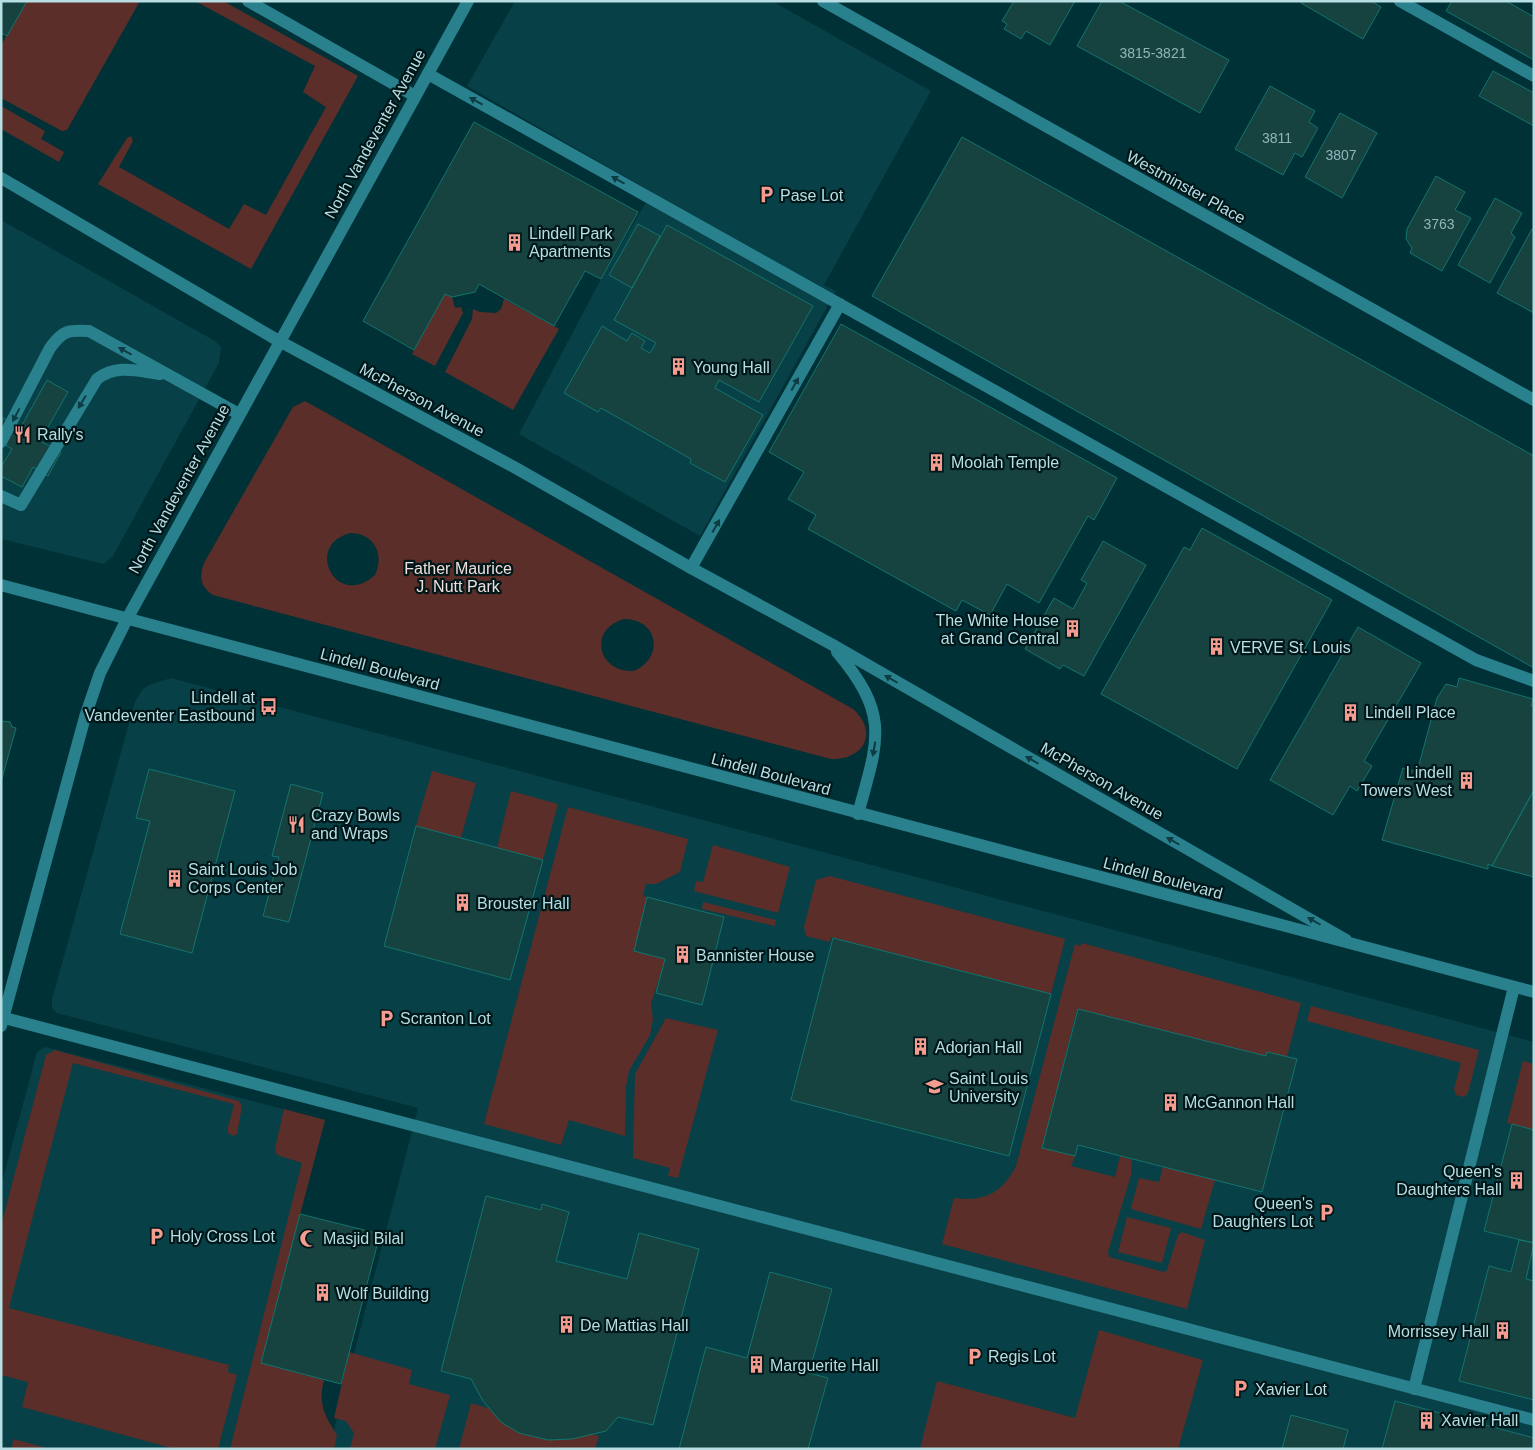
<svg xmlns="http://www.w3.org/2000/svg" width="1535" height="1450" font-family="Helvetica,sans-serif">
  <rect width="100%" height="100%" fill="#003137"/>
  <path fill="#074047" d="M515,1H772L931,91L824,285L836,291L700,536L519,434L601,279L652,192L467,86Z
    M1,220L215,341L221,347L219,363L113,556L104,564L1,539Z
    M171,678L1534,1042V1449H329L418,1108L57,1013L52,1008V999L135,702L142,690L149,685Z
    M45,1047L325,1120L231,1449H1V1186L37,1052Z"/>
  <path fill="#5b2e29" fill-rule="evenodd" d="M27,1H140L67,130L62,131L1,98V45Z
    M195,1H223L358,76L251,269L98,184L127,138L131,136L133,141L119,167L229,229L244,204L266,215L326,107L303,92L315,66Z
    M1,106L45,131L41,139L64,152L59,162L1,129Z
    M445,294L452,297L455,308L461,307L463,313L435,366L412,354Z
    M504,299L559,329L513,410L445,372L472,319L473,309L480,312L496,313L501,309Z
    M305,401L853,709C879,732 864,760 831,759L213,595C200,586 199,577 204,563L293,407ZM350,533C374,533 385,554 375,575C337,610 303,546 350,533ZM624,619C658,619 665,657 634,671C597,673 588,629 624,619Z
    M432,771L476,783L461,838L416,826Z
    M511,791L558,804L543,860L497,848Z
    M568,807L688,839L680,872L656,884H646L643,895L647,897L634,951L665,959L651,1004L653,1019L650,1035L629,1071L626,1087L625,1136L569,1120L561,1145L484,1124Z
    M713,845L790,867L778,913L694,891L696,881L703,882Z
    M830,876L1065,939L1051,994L831,937L830,942L806,936L804,927L816,880Z
    M703,902L776,920L775,926L702,909Z
    M1082,943L1301,1003L1287,1057L1267,1052L1266,1056L1077,1009L1042,1148L1075,1156L1071,1166L1115,1177L1120,1156L1132,1160L1131,1175L1108,1252L1109,1257L1164,1272L1167,1270L1178,1235L1182,1232L1205,1240L1187,1309L942,1244L954,1198C985,1202 1002,1193 1016,1166L1075,944L1080,946Z
    M1311,1006L1479,1050L1468,1093L1464,1097L1456,1095L1454,1089L1461,1063L1307,1021Z
    M666,1018L718,1030L678,1178L668,1176L670,1168L633,1158L635,1074Z
    M55,1050L239,1101L242,1106L237,1134L233,1136L228,1133V1128L234,1104L73,1063L9,1308L229,1365L228,1372L237,1375L218,1449H175L22,1407L28,1382L1,1375V1226L46,1055Z
    M1523,1061L1534,1064V1130L1507,1123Z
    M284,1109L325,1120L261,1363L324,1380C318,1403 324,1415 337,1435L334,1449H230L302,1163L277,1155L275,1149Z
    M1163,1167L1215,1180L1201,1229L1134,1210L1131,1208L1139,1178L1159,1182Z
    M1127,1217L1171,1228L1162,1263L1118,1252Z
    M1099,1330L1203,1360L1178,1449H920L937,1381L1075,1418Z
    M349,1352L412,1370L409,1384L450,1395L435,1449H350L354,1433L346,1421L334,1418Z
    M471,1403L491,1409L501,1422L519,1433L548,1440L572,1439L590,1434L599,1436L595,1449H459Z
    M14,1439L50,1449H11Z"/>
  <path fill="#16423f" stroke="#14746d" d="M1,1H27L7,36L1,33Z
    M1014,1H1075L1050,45L1026,31L1021,39L1004,29L1007,24L1002,21Z
    M1102,1H1119L1229,60L1200,113L1077,46Z
    M1302,1H1371L1381,7L1363,39L1301,3Z
    M1506,1L1534,17V60L1446,11L1452,1Z
    M1493,71L1534,93V126L1479,96Z
    M1270,86L1315,111L1309,122L1318,128L1302,157L1295,153L1283,175L1235,149Z
    M1340,113L1377,133L1342,198L1305,177Z
    M474,122L638,212L601,279L585,271L554,326L479,284L475,292L452,297L445,294L414,350L363,321Z
    M962,137L1534,456V668L872,296Z
    M1436,176L1465,192L1455,210L1471,218L1442,271L1410,253L1412,248L1406,239L1407,229Z
    M1495,198L1522,213L1511,233L1515,237L1490,283L1458,265Z
    M638,224L660,236L632,288L609,275Z
    M667,225L813,306L759,402L719,380L715,388L763,415L725,482L690,463L691,459L601,408L598,412L564,393L602,326L627,341L632,333L645,341L641,348L650,353L656,343L614,320Z
    M1532,229L1534,230V313L1497,293Z
    M841,324L1117,478L1094,520L1088,516L1039,603L1007,584L990,615L962,600L956,611L808,529L816,515L788,499L804,472L769,452Z
    M47,380L68,392L40,441L61,452L48,476L33,467L22,487L1,476V467L12,449L1,442V421L3,418L21,427Z
    M1202,528L1332,600L1237,769L1101,694L1184,547L1190,550Z
    M1103,541L1146,565L1084,676L1063,665L1060,669L1025,649L1054,598L1073,609L1087,583L1081,580Z
    M1358,627L1421,663L1364,761L1372,766L1357,791L1350,786L1333,815L1270,780Z
    M1459,678L1533,699L1531,706H1534V790L1492,866L1488,864V869L1382,840L1403,768L1417,772L1437,698L1446,684L1457,687Z
    M1,721L10,722L12,727L16,728L1,782Z
    M149,769L235,791L192,953L120,934L150,821L136,818Z
    M291,784L323,793L289,922L263,916L279,857L272,856Z
    M1534,790V877L1492,866Z
    M416,826L543,860L510,980L384,946Z
    M647,897L724,917L702,1005L656,993L665,959L634,951Z
    M833,938L1051,994L1009,1156L791,1100Z
    M1078,1009L1266,1056L1267,1052L1297,1059L1262,1192L1078,1145L1075,1156L1042,1148Z
    M1512,1124L1534,1130V1243L1484,1231Z
    M486,1196L541,1210L542,1204L569,1212L556,1261L627,1279L639,1233L699,1249L653,1425L618,1417L606,1431L572,1439L548,1440L519,1433L501,1422L483,1401L471,1379L441,1371Z
    M300,1214L380,1234L341,1384L261,1363Z
    M1519,1240L1534,1243L1526,1279L1534,1281V1400L1459,1381L1489,1266L1511,1272Z
    M770,1272L832,1289L809,1373L828,1378L808,1449H679L706,1347L747,1358Z
    M1395,1401L1534,1438V1449H1382Z
    M1291,1415L1348,1430L1343,1449H1282Z"/>
  <g fill="none" stroke-linecap="round" stroke-linejoin="round">
    <path stroke="#29818d" stroke-width="12" d="M248,1L415,96
      M1400,1L1534,76
      M428,74L1476,660L1534,681
      M1,442L50,348C63,330 68,330 89,331L239,414
      M1,496L21,505L97,379C117,364 137,371 160,374
      M691,568L840,304
      M1,1017L1534,1420
      M1414,1389L1514,987"/>
    <path stroke="#29818d" stroke-width="12" d="M823,1L1534,400
      M1,178L279,341L514,467L691,568L831,644L1346,940
      M837,652C891,716 878,740 858,814"/>
    <path stroke="#29818d" stroke-width="12" d="M1,585L1534,992
      M1,1026L85,717L100,673L127,619L468,1"/>
  </g>
  <defs><path id="oneway-solid" d="M-6-.8H1V-3.2L6.5 0L1 3.2V.8H-6Z" transform="scale(1.25)"/></defs>
  <g fill="#0e3c42">
    <use href="#oneway-solid" transform="translate(476 101) rotate(-151)"/>
    <use href="#oneway-solid" transform="translate(618 180) rotate(-151)"/>
    <use href="#oneway-solid" transform="translate(125 351) rotate(-151)"/>
    <use href="#oneway-solid" transform="translate(795 384) rotate(-61)"/>
    <use href="#oneway-solid" transform="translate(82 402) rotate(121)"/>
    <use href="#oneway-solid" transform="translate(16 415) rotate(118)"/>
    <use href="#oneway-solid" transform="translate(716 526) rotate(-61)"/>
    <use href="#oneway-solid" transform="translate(891 679) rotate(-150)"/>
    <use href="#oneway-solid" transform="translate(874 749) rotate(100)"/>
    <use href="#oneway-solid" transform="translate(1032 760) rotate(-150)"/>
    <use href="#oneway-solid" transform="translate(1173 841) rotate(-150)"/>
    <use href="#oneway-solid" transform="translate(1314 921) rotate(-150)"/>
  </g>
  <defs>
    <symbol id="parking-bare" viewBox="-9 -9 18 18"><path d="M-3.5-5.5H1a3.5 3.5 0 0 1 0 7H-1V5.5H-3.5ZM-1-3.4V-.6H.8a1.4 1.4 0 0 0 0-2.8Z" fill="#f59c91" stroke="#00171a" stroke-width="2.5" paint-order="stroke"/></symbol>
    <symbol id="building-bare" viewBox="-9 -9 18 18"><path d="M-4-6H4V6H1V3H-1V6H-4ZM-2.5-4.3h1.7v1.8h-1.7ZM.8-4.3h1.7v1.8H.8ZM-2.5-1h1.7V.8h-1.7ZM.8-1h1.7V.8H.8Z" fill="#f59c91" stroke="#00171a" stroke-width="2.5" paint-order="stroke"/></symbol>
    <symbol id="restaurant-bare" viewBox="-9 -9 18 18"><path d="M-5-6h1v4h1v-4h1v4h1v-4h1v5L-1.5 .5V6h-2V.5L-5-1ZM5-6V6H3V1.5H1.5Q1.5-4 5-6Z" fill="#f59c91" stroke="#00171a" stroke-width="2.5" paint-order="stroke"/></symbol>
    <symbol id="bus-bare" viewBox="-9 -9 18 18"><path d="M-5-6H5V4H4V6H2V4H-2V6H-4V4H-5ZM-3.5-4V0h7V-4ZM-3.5 1.2v1.5H-2V1.2ZM2 1.2v1.5H3.5V1.2Z" fill="#f59c91" stroke="#00171a" stroke-width="2.5" paint-order="stroke"/></symbol>
    <symbol id="university-bare" viewBox="-9 -9 18 18"><path d="M0-5L7-2L0 1L-7-2ZM-4 1L0 2.5L4 1V4Q0 6-4 4Z" fill="#f59c91" stroke="#00171a" stroke-width="2.5" paint-order="stroke"/></symbol>
    <symbol id="mosque-bare" viewBox="-9 -9 18 18"><path d="M3.5-4.9A6 6 0 1 0 3.5 4.9A5 5 0 1 1 3.5-4.9Z" fill="#f59c91" stroke="#00171a" stroke-width="2.5" paint-order="stroke"/></symbol>
  </defs>
  <g fill-rule="evenodd">
    <use href="#parking-bare" x="754" y="182" width="25" height="25"/>
    <use href="#building-bare" x="502" y="230" width="25" height="25"/>
    <use href="#building-bare" x="666" y="354" width="25" height="25"/>
    <use href="#restaurant-bare" x="10" y="422" width="25" height="25"/>
    <use href="#building-bare" x="924" y="450" width="25" height="25"/>
    <use href="#building-bare" x="1060" y="616" width="25" height="25"/>
    <use href="#building-bare" x="1204" y="634" width="25" height="25"/>
    <use href="#bus-bare" x="256" y="694" width="25" height="25"/>
    <use href="#building-bare" x="1338" y="700" width="25" height="25"/>
    <use href="#building-bare" x="1454" y="768" width="25" height="25"/>
    <use href="#restaurant-bare" x="284" y="812" width="25" height="25"/>
    <use href="#building-bare" x="162" y="866" width="25" height="25"/>
    <use href="#building-bare" x="450" y="890" width="25" height="25"/>
    <use href="#building-bare" x="670" y="942" width="25" height="25"/>
    <use href="#parking-bare" x="374" y="1006" width="25" height="25"/>
    <use href="#building-bare" x="908" y="1034" width="25" height="25"/>
    <use href="#university-bare" x="922" y="1074" width="25" height="25"/>
    <use href="#building-bare" x="1158" y="1090" width="25" height="25"/>
    <use href="#building-bare" x="1504" y="1168" width="25" height="25"/>
    <use href="#parking-bare" x="1314" y="1200" width="25" height="25"/>
    <use href="#parking-bare" x="144" y="1224" width="25" height="25"/>
    <use href="#mosque-bare" x="296" y="1226" width="25" height="25"/>
    <use href="#building-bare" x="310" y="1280" width="25" height="25"/>
    <use href="#building-bare" x="554" y="1312" width="25" height="25"/>
    <use href="#building-bare" x="1490" y="1318" width="25" height="25"/>
    <use href="#parking-bare" x="962" y="1344" width="25" height="25"/>
    <use href="#building-bare" x="744" y="1352" width="25" height="25"/>
    <use href="#parking-bare" x="1228" y="1376" width="25" height="25"/>
    <use href="#building-bare" x="1414" y="1408" width="25" height="25"/>
  </g>
  <g text-anchor="middle" dominant-baseline="central" stroke-width="4.5" stroke-linejoin="round" paint-order="stroke">
    <g font-size="14" fill="#8fb7ba">
      <text x="1153" y="53">3815-3821</text>
      <text x="1277" y="138">3811</text>
      <text x="1341" y="155">3807</text>
      <text x="1439" y="224">3763</text>
    </g>
    <g font-size="16" fill="#b7dee3" stroke="#00171a">
      <text transform="translate(375 134) rotate(-61)">North Vandeventer Avenue</text>
      <text transform="translate(1186 187) rotate(29)">Westminster Place</text>
      <text transform="translate(422 400) rotate(28)">McPherson Avenue</text>
      <text transform="translate(179 489) rotate(-61)">North Vandeventer Avenue</text>
      <text transform="translate(380 669) rotate(15)">Lindell Boulevard</text>
      <text transform="translate(771 774) rotate(15)">Lindell Boulevard</text>
      <text transform="translate(1102 781) rotate(30)">McPherson Avenue</text>
      <text transform="translate(1163 878) rotate(15)">Lindell Boulevard</text>
    </g>
    <g font-size="16" fill="#b7dee3" stroke="#00171a" text-anchor="start">
      <text x="780" y="195">Pase Lot</text>
      <text x="529" y="233">Lindell Park<tspan x="529" dy="18">Apartments</tspan></text>
      <text x="693" y="367">Young Hall</text>
      <text x="37" y="434">Rally's</text>
      <text x="951" y="462">Moolah Temple</text>
      <text x="1059" y="620" text-anchor="end">The White House<tspan x="1059" dy="18">at Grand Central</tspan></text>
      <text x="1230" y="647">VERVE St. Louis</text>
      <text x="255" y="697" text-anchor="end">Lindell at<tspan x="255" dy="18">Vandeventer Eastbound</tspan></text>
      <text x="1365" y="712">Lindell Place</text>
      <text x="1452" y="772" text-anchor="end">Lindell<tspan x="1452" dy="18">Towers West</tspan></text>
      <text x="311" y="815">Crazy Bowls<tspan x="311" dy="18">and Wraps</tspan></text>
      <text x="188" y="869">Saint Louis Job<tspan x="188" dy="18">Corps Center</tspan></text>
      <text x="477" y="903">Brouster Hall</text>
      <text x="696" y="955">Bannister House</text>
      <text x="400" y="1018">Scranton Lot</text>
      <text x="935" y="1047">Adorjan Hall</text>
      <text x="949" y="1078">Saint Louis<tspan x="949" dy="18">University</tspan></text>
      <text x="1184" y="1102">McGannon Hall</text>
      <text x="1502" y="1171" text-anchor="end">Queen's<tspan x="1502" dy="18">Daughters Hall</tspan></text>
      <text x="1313" y="1203" text-anchor="end">Queen's<tspan x="1313" dy="18">Daughters Lot</tspan></text>
      <text x="170" y="1236">Holy Cross Lot</text>
      <text x="323" y="1238">Masjid Bilal</text>
      <text x="336" y="1293">Wolf Building</text>
      <text x="580" y="1325">De Mattias Hall</text>
      <text x="1489" y="1331" text-anchor="end">Morrissey Hall</text>
      <text x="988" y="1356">Regis Lot</text>
      <text x="770" y="1365">Marguerite Hall</text>
      <text x="1255" y="1389">Xavier Lot</text>
      <text x="1441" y="1420">Xavier Hall</text>
    </g>
    <g font-size="16" fill="#f2dedb" stroke="#00171a">
      <text x="458" y="568">Father Maurice<tspan x="458" dy="18">J. Nutt Park</tspan></text>
    </g>
  </g>
  <rect width="1535" height="1450" fill="none" stroke="#b7dee3" stroke-width="5"/>
</svg>
